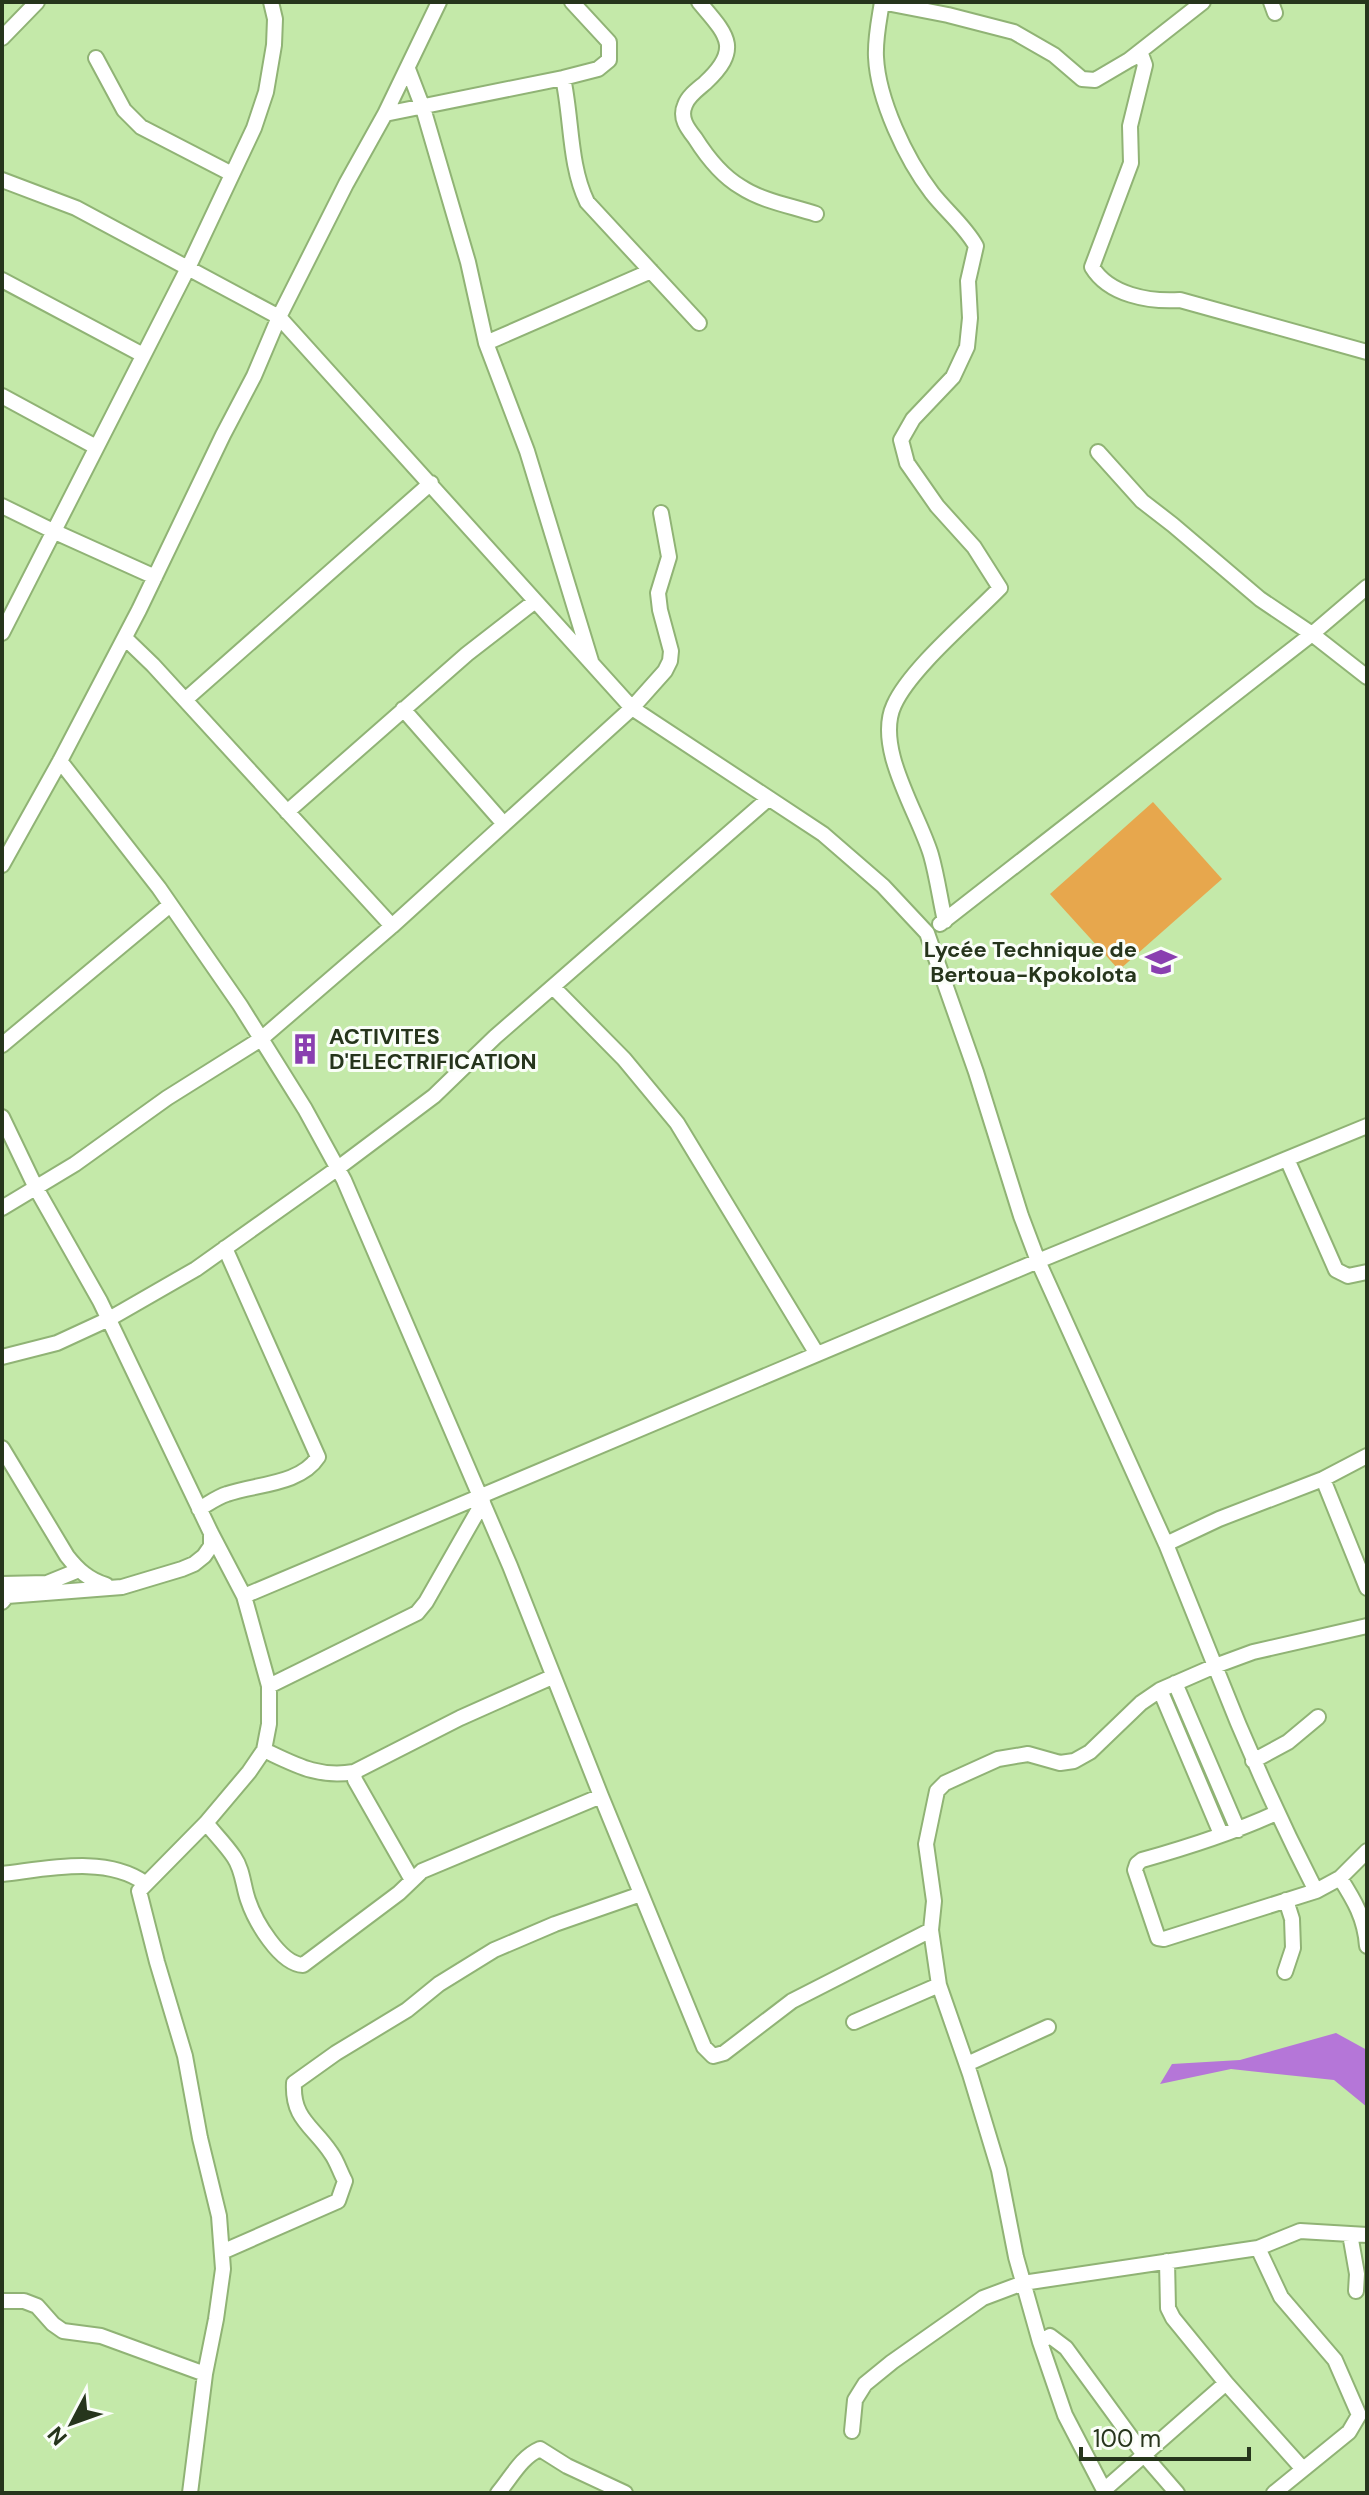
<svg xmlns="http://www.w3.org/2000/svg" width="1369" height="2495" font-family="'DM Sans',sans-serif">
  <rect width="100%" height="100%" fill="#c4e9a9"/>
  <path fill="#e7a74d" d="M1153,802L1222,879L1119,970L1050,894Z"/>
  <path fill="#b576d8" d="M1336,2033L1367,2050V2107L1334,2080L1231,2069L1160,2084L1172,2064L1240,2060Z"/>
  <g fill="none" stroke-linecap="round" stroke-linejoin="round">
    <defs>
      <path id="street" d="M699,2C726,34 743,48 705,83C698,89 688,96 685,105C679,118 688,129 695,138C707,157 722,176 741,187C762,201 792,206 816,214
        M881,2L948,15L1014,32L1054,55L1082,79L1095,80L1129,60L1203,2
        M882,2C879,21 875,39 876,57C878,100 906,159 932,193C946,211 965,226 976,246L968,281L970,318L967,347L953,377L913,419L901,440L907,463L937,506L974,547L1000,588C971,618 910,669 894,705C874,748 919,814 931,855C937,876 940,899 945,921
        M1271,2L1275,13
        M2,38L37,2
        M96,58L124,110L141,127L232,174
        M1129,60L1141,54L1145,65L1130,126L1131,163L1092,267C1109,295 1149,302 1180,300L1367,352
        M408,69L423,108L468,262L486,343L527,451L591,661
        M563,78C572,119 569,165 587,202L699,323
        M385,114L563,78L598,69L609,60V42L572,2
        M2,180L76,208L279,317L632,708L823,834L883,886L927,933L976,1072L1021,1216L1038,1261L1166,1544L1215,1666L1253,1652L1367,1626
        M2,280L143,355
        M486,343L651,271
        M2,396L96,447
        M1098,452L1142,501L1173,525L1260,599L1312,634L1367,677
        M2,506L53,531L155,577
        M2,633L188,268L254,128L266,92L274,45L275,19L271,2
        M125,638L153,665L392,926
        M185,700L431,483
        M403,709L504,824
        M60,761L159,888L240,1005L305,1109L344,1180L510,1566L601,1796L704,2047L713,2056L724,2053L792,2001L931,1930L939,1985L970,2074L999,2170L1016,2257L1040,2342L1065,2415L1104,2490L1226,2383
        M287,812L467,654L534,602
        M2,865L60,761L139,610L223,435L254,376L279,317L346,184L385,114L439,2
        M940,924L1312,634L1367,587
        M553,987L624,1059L677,1123L817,1354
        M2,1045L170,905
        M2,1117L36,1188L100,1301L211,1533L244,1596L269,1686V1724L264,1750L249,1772L206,1823L139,1891L157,1962L185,2056L200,2138L219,2216L223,2269L216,2319L205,2374L190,2493
        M1287,1159L1336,1270L1348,1276L1367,1272
        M2,1208L75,1164L167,1098L261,1039L392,926L632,708L665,671L670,661L671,651L660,610L658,593L669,557L661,513
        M2,1357L57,1343L109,1319L196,1269L338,1168L434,1096L495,1037L768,799
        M2,1448L67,1556C78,1570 89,1580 106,1585
        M1323,1479L1367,1588
        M199,1509C208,1504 217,1497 227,1494C255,1484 300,1485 318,1457L225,1248
        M1166,1544L1219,1519L1323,1479L1367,1456
        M2,1584L47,1583L79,1570
        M244,1596L1038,1261L1367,1126
        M2,1602L7,1596L122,1587L182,1569L194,1564L204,1556L211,1546V1533
        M1175,1683L1238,1830
        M269,1686L417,1613L426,1602L483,1502
        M1160,1690L1221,1834
        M264,1750C296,1765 318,1778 354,1772L460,1718L552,1677
        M1253,1761L1288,1742L1318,1717
        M354,1772L355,1780L412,1880
        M1276,1813C1233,1833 1188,1847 1142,1860L1137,1864L1135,1870L1158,1938L1164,1939L1316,1891L1340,1878L1367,1851
        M206,1823C215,1834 226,1845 234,1857C243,1870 243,1886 248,1900C255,1921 280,1964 303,1965L399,1893L422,1871L601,1796
        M2,1874C47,1869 106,1855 145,1883
        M1340,1878C1354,1900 1365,1918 1367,1946
        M931,1930L934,1901L926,1844L937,1791L945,1783L998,1759L1028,1754L1060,1763L1074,1761L1090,1752L1141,1703L1160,1690L1215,1666C1245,1743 1278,1817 1316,1891
        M1285,1972L1293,1948L1292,1919L1286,1900
        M854,2022L939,1985
        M967,2064L1048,2027
        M1350,2234L1357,2274L1356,2291
        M222,2252L338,2201L345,2181C340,2172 337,2161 331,2153C313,2126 292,2119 294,2083L336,2053L407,2010L439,1984L494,1950L555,1924L641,1894
        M1167,2261L1168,2308L1173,2318L1226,2383L1302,2468
        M2,2301H24L37,2306L53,2324L63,2331L101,2336L205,2374
        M1040,2342L1050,2336L1066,2348L1144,2455L1177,2493
        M852,2431L855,2400L865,2384L892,2362L983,2298L1023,2283L1258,2248
        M498,2493C511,2478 521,2457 540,2449L567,2466L625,2493
        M1274,2493L1349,2432L1359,2415L1335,2360L1281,2297L1258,2248L1300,2231L1367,2235"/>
    </defs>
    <use href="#street" stroke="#90b375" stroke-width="18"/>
    <use href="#street" stroke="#fff" stroke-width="14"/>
  </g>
  <defs>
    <symbol id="school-bare" viewBox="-9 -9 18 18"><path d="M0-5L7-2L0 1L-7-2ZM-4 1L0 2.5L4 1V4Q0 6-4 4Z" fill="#8a3fb0" stroke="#fafef8" stroke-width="2.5" paint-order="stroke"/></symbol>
    <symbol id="building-bare" viewBox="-9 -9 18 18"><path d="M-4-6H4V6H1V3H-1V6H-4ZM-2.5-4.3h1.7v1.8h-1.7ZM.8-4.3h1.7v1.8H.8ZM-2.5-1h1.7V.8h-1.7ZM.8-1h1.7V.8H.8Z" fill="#8a3fb0" stroke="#fafef8" stroke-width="2.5" paint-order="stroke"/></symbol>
  </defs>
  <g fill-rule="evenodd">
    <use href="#school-bare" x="1139" y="940" width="44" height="44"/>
    <use href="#building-bare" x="283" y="1027" width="44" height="44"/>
  </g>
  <g text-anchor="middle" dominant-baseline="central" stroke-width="6" stroke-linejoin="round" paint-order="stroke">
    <g font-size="22" font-weight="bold" fill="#26351c" stroke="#fafef8" text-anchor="end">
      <text x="1137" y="949">Lycée Technique de<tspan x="1137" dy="25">Bertoua-Kpokolota</tspan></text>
      <text x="329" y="1036" text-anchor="start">ACTIVITES<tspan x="329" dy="25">D'ELECTRIFICATION</tspan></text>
    </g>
  </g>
  <rect width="1369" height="2495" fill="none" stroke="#26351c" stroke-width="8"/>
  <g transform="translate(72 2423) rotate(229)" stroke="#fafef8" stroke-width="6" paint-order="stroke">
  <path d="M0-6L14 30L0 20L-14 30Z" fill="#26351c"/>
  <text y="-12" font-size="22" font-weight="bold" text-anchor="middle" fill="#26351c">N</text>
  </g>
  <path d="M1081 2447v12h168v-12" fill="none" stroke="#26351c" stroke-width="4"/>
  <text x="1093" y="2447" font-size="24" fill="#26351c" stroke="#fafef8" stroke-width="6" paint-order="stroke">100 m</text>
</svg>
